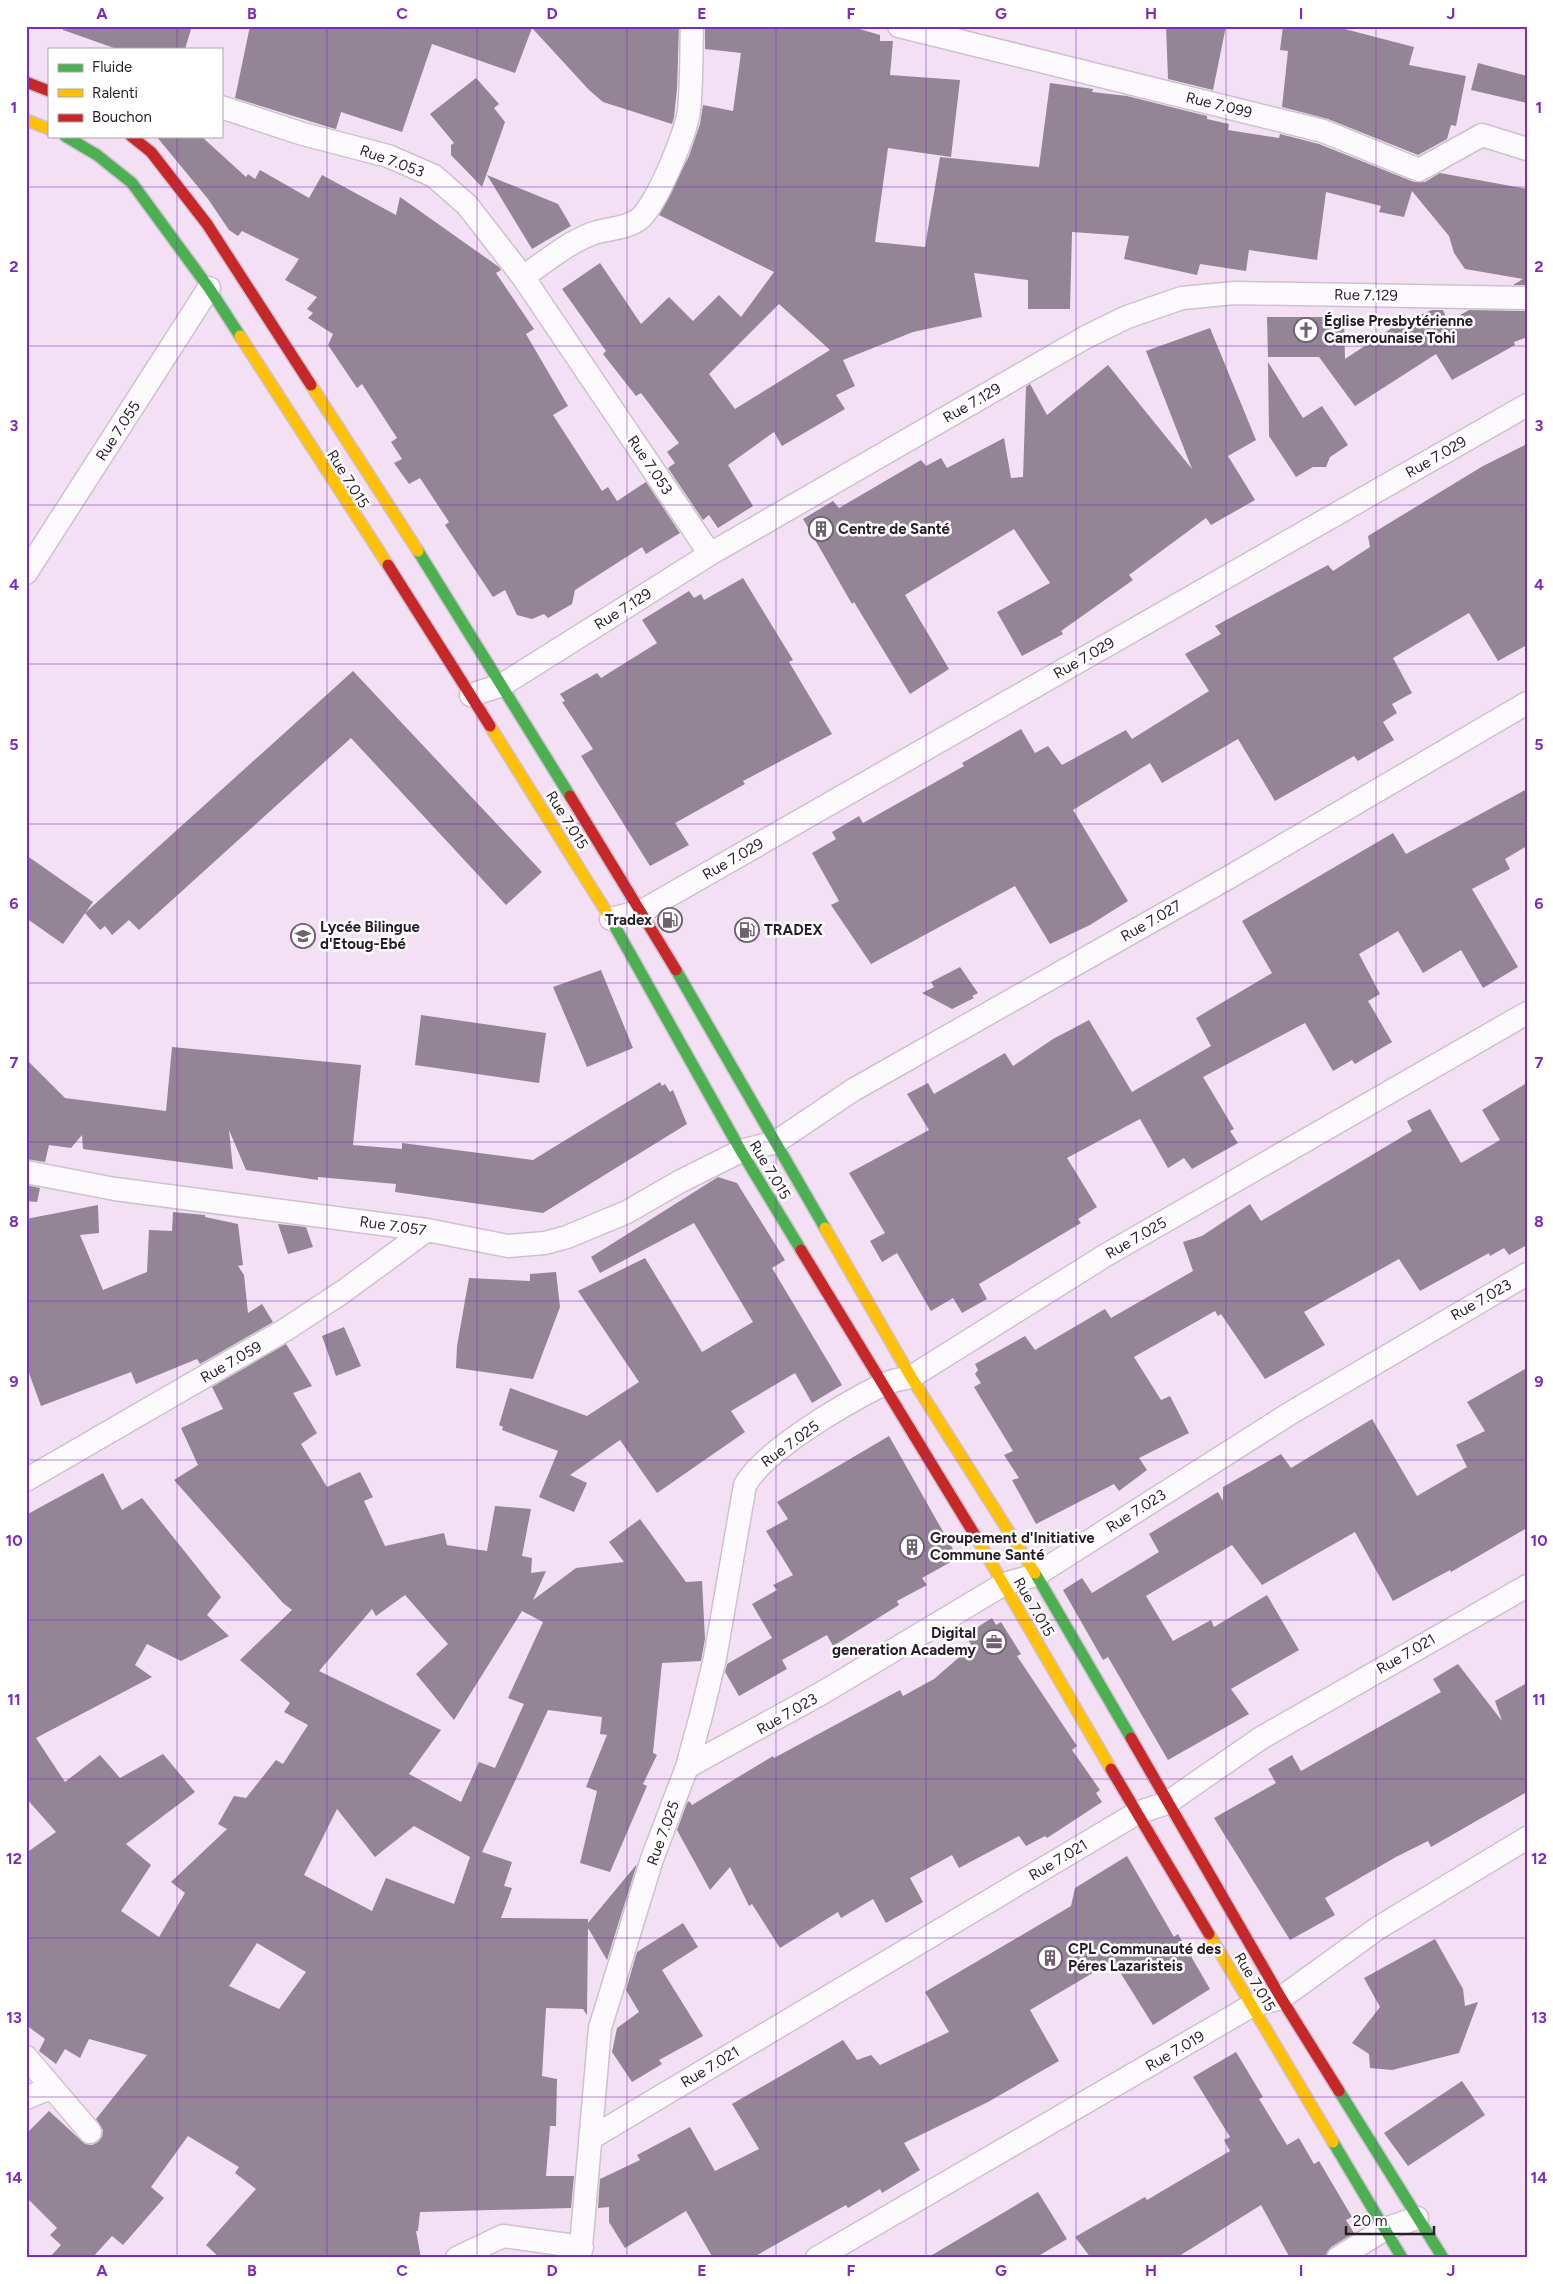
<svg xmlns="http://www.w3.org/2000/svg" width="1553" height="2284" font-family="Figtree,sans-serif">
  <rect width="100%" height="100%" fill="#f3e0f5"/>
  <path fill="#938595" fill-rule="evenodd" d="M63,26H192L185,49H117L63,30Z
    M250,26H679L677,89L674,117L672,124L603,102L589,90L532,28L515,73L432,44L402,132L341,112L336,129L332,128L235,98Z
    M705,26H849L880,35V41H893L890,75L960,80L951,157L888,148L875,242L925,247L940,157L1039,167L1050,83L1093,89L1092,92L1127,96L1207,116V119L1229,124L1228,130L1279,138L1280,134L1319,144L1414,182H1425L1440,173L1527,189V285H1513L1523,279L1465,269L1454,253L1449,236L1412,191L1404,217L1379,212L1381,206L1326,192L1317,260L1249,250L1246,271L1200,264L1197,275L1124,259L1129,236L1072,232L1070,309H1028V280L974,273L982,317L913,332L843,360L855,386L836,395L845,409L782,446L774,432L728,465L753,506L718,528L709,515L703,520L668,468L675,463L667,452L679,443L641,393L636,396L603,354L606,351L562,289L600,263L641,324L669,297L693,321L719,295L741,317L774,272L659,215L689,156L700,124L703,105L733,111L741,53L705,49ZM779,304L830,350L735,409L709,374Z
    M1166,26H1226L1213,90L1168,79Z
    M1283,26H1333L1414,47L1409,65L1466,76L1456,126L1451,125L1447,139L1418,155L1328,119L1282,107L1288,51L1280,50Z
    M1478,63L1527,76V103L1471,90Z
    M476,78L499,104L494,108L505,122L482,187L451,155V145L454,143L430,114Z
    M156,136H201L246,177L248,174L255,179L260,170L309,198L322,175L396,215L400,197L499,267L501,270L496,273L534,329L526,334L568,406L553,415L602,491L608,487L617,501L646,482L680,533L646,554L642,547L575,590L572,604L548,618L544,614L532,619L517,615L505,590L493,597L445,525L449,522L420,478L409,484L394,463L402,459L391,442L397,438L362,384L357,388L328,345L333,334L308,318L313,313L307,309L317,297L285,280L299,259L242,231L238,236L229,230L208,199Z
    M487,175L558,204L571,226L532,249Z
    M1432,310H1443L1448,322L1469,310L1527,311V337L1514,342L1515,345L1452,380L1436,354L1355,406L1319,357H1268L1267,317H1344L1345,359L1398,324Z
    M1210,328L1256,440L1228,456L1255,500L1211,525L1206,518L1129,575L1133,580L1061,631L1063,634L1022,656L997,612L1050,583L1014,529L905,595L949,669L910,694L854,602L852,604L803,519L833,501L839,508L921,460L926,466L941,458L947,468L1004,438L1011,478L1023,477L1026,387L1030,384L1047,415L1108,365L1192,469L1146,351Z
    M1268,362L1303,418L1322,406L1348,445L1330,457L1326,467H1313L1296,477L1269,436Z
    M1527,444V645L1498,661L1469,613L1393,658L1412,693L1392,704L1397,713L1383,722L1394,740L1358,761L1354,756L1275,801L1238,739L1162,783L1150,763L1073,810L1128,901L1090,925L1050,944L1015,886L871,964L831,905L839,901L812,853L836,839L832,832L859,816L863,823L964,766L962,763L1021,729L1035,753L1048,746L1062,765L1126,730L1132,739L1209,691L1185,654L1221,634L1215,626L1328,565L1333,571L1370,547L1368,536L1483,466Z
    M743,578L793,660L789,662L832,734L743,781L745,784L675,823L689,845L650,866L581,756L593,749L562,702L565,701L560,694L597,673L601,678L657,643L642,620L689,591L694,598L701,594L704,600Z
    M353,671L542,872L506,905L351,738L139,930L129,920L112,935L105,926L100,930L85,913Z
    M1527,789V846L1505,859L1510,869L1472,889L1518,967L1483,988L1461,950L1423,973L1398,931L1359,954L1380,994L1368,1001L1392,1042L1355,1064L1352,1060L1333,1071L1305,1023L1203,1077L1234,1129L1230,1131L1238,1143L1192,1169L1184,1158L1168,1168L1140,1119L1067,1158L1097,1207L1078,1219L1081,1223L979,1284L987,1299L962,1313L953,1298L931,1311L897,1253L882,1262L870,1241L885,1233L849,1173L929,1130L907,1094L928,1083L934,1094L1005,1053L1013,1066L1053,1039L1089,1020L1132,1092L1211,1046L1196,1018L1272,973L1242,921L1393,833L1406,854Z
    M26,855L93,902L63,944L26,918Z
    M960,967L978,993L972,996L974,998L952,1009L922,993L934,987L931,982Z
    M601,970L633,1048L587,1067L553,987Z
    M421,1015L546,1033L539,1083L415,1065Z
    M172,1047L361,1065L353,1145L402,1149V1143L533,1160L660,1082L662,1086L665,1084L670,1092L673,1090L687,1124L543,1213L395,1192L396,1184L318,1177V1180L246,1170L229,1130L233,1169L83,1149L82,1135L71,1148L49,1145L45,1162L26,1159V1059L65,1098L166,1111Z
    M1527,1083V1245L1509,1255L1504,1248L1490,1256L1489,1253L1420,1291L1399,1259L1304,1312L1325,1345L1265,1379L1221,1314L1218,1316L1215,1311L1134,1357L1161,1400L1170,1396L1189,1433L1139,1458L1147,1470L1119,1491L1114,1484L1036,1524L1012,1480L1019,1478L1004,1455L1013,1451L974,1387L981,1383L975,1374L978,1370L975,1364L1025,1336L1035,1350L1105,1309L1111,1318L1193,1271L1183,1242L1202,1236L1250,1204L1261,1221L1412,1131L1407,1121L1430,1109L1461,1163L1500,1140L1482,1110Z
    M718,1177L737,1183L785,1260L772,1268L842,1385L812,1403L795,1373L731,1411L745,1432L657,1493L620,1440L570,1475L587,1483L574,1512L539,1497L558,1451L502,1430L503,1427L499,1425L510,1388L587,1416L639,1382L578,1291L645,1258L702,1352L753,1322L694,1223L600,1273L591,1257Z
    M26,1185L40,1188L37,1202L26,1201Z
    M98,1205L99,1233L80,1235L103,1290L147,1272L149,1230L172,1231L173,1212L205,1215V1217L238,1224L243,1265L238,1266L244,1275L248,1313L262,1304L273,1322L200,1364L197,1359L136,1384L131,1372L41,1406L26,1365V1219Z
    M278,1224L306,1227L313,1247L288,1254Z
    M556,1272L560,1307L533,1379L456,1368L457,1346L469,1278L530,1281V1274Z
    M344,1327L361,1366L336,1376L322,1336Z
    M286,1344L312,1386L293,1393L317,1433L301,1444L327,1487L360,1472L373,1497L364,1501L385,1546L444,1533L447,1545L487,1551L495,1506L531,1509L522,1556L532,1558L531,1573L546,1571L533,1600L576,1568L624,1562L609,1542L640,1519L686,1582L702,1581L705,1639L701,1661L662,1663L653,1753L657,1755L643,1784L647,1786L610,1872L580,1863L597,1791L586,1787L607,1735L600,1734L602,1717L548,1710L482,1852L512,1862L504,1886L512,1888L501,1918L588,1919V1923L637,1864L607,1960L588,1928L587,2015L583,2009L546,2008L542,2076L557,2079L556,2126H550L546,2176H574L571,2208L420,2212L418,2231H416L421,2258H220L206,2245L256,2189L235,2173L239,2167L188,2136L151,2187L164,2198L123,2245L112,2236L92,2258H49L61,2245L50,2235L57,2228L26,2197V2134L49,2111L85,2144L92,2145L98,2142L102,2137L103,2130L96,2119L147,2055L89,2039L80,2058L65,2049L56,2064L39,2051L45,2039L26,2025V1853L56,1832L26,1798V1515L103,1473L122,1510L142,1498L221,1597L207,1615L229,1636L181,1661L147,1644L135,1665L152,1677L36,1738L65,1782L100,1755L120,1778L163,1754L195,1792L126,1844L151,1865L121,1911L159,1937L185,1893L171,1882L227,1829L218,1824L234,1796L246,1798L276,1760L283,1764L308,1725L284,1712L290,1703L240,1660L292,1610L283,1603L174,1480L198,1465L181,1428L223,1409L212,1387ZM405,1595L448,1644L416,1674L454,1720L522,1611L543,1622L508,1698L524,1704L495,1768L479,1762L461,1802L409,1774L441,1730L319,1671L372,1609L376,1616ZM337,1809L375,1857L414,1826L470,1857L454,1904L386,1878L372,1911L304,1875ZM257,1943L306,1972L279,2009L229,1986Z
    M1527,1368V1528L1451,1572L1450,1570L1393,1601L1355,1532L1262,1585L1232,1545L1146,1596L1173,1641L1211,1620L1214,1627L1267,1595L1299,1650L1231,1689L1249,1714L1168,1760L1108,1657L1103,1660L1063,1590L1082,1578L1092,1593L1159,1552L1149,1534L1218,1492L1223,1501V1487L1281,1454L1291,1468L1372,1419L1417,1496L1467,1467L1456,1445L1485,1431L1467,1402Z
    M889,1436L958,1558L922,1578L927,1585L897,1601L899,1605L833,1646L827,1635L782,1660L787,1669L739,1696L725,1672L727,1664L772,1638L752,1604L777,1590L773,1585L793,1575L766,1531L788,1519L777,1502Z
    M992,1618L996,1625L1001,1622L1021,1654L1017,1656L1077,1746L1072,1750L1100,1790L1096,1793L1102,1802L1047,1838L1045,1836L1026,1846L1019,1836L959,1868L952,1855L910,1878L923,1902L886,1923L873,1899L841,1918L838,1912L780,1948L752,1904L749,1906L730,1867L710,1890L677,1830L687,1803L689,1801L692,1805L773,1756L774,1758L900,1690L903,1696L934,1679L972,1646L965,1635Z
    M1458,1664L1502,1721L1495,1701L1527,1683V1792L1431,1847L1428,1841L1396,1857L1325,1898L1335,1915L1290,1940L1214,1818L1276,1783L1268,1769L1292,1755L1301,1771L1441,1692L1433,1679Z
    M1127,1856L1174,1937L1178,1934L1210,1989L1153,2025L1113,1961L1030,2010L1059,2061L988,2102L904,2143L920,2170L882,2193L880,2189L848,2208L846,2205L752,2258H713L686,2211L625,2248L609,2222V2207L598,2208L600,2179L640,2160L637,2155L690,2127L715,2171L759,2149L732,2104L843,2040L857,2060L871,2055L880,2065L949,2032L925,1992L1071,1906L1075,1888Z
    M683,1923L698,1947L662,1970L703,2036L659,2060L662,2064L632,2082L612,2052L617,2028L639,2012L626,1990L637,1952Z
    M1435,1939L1463,1989L1465,2006L1478,2002L1459,2053L1392,2070L1370,2068L1369,2054L1352,2043L1380,2007L1364,1978Z
    M1236,2052L1263,2097L1259,2099L1287,2145L1299,2138L1314,2164L1319,2161L1352,2217L1346,2220L1354,2233L1331,2247L1325,2258H1290L1261,2205L1176,2258H1091L1075,2237L1145,2197L1147,2200L1230,2151L1224,2140L1230,2137L1193,2077Z
    M1462,2081L1485,2115L1408,2166L1384,2133Z
    M1038,2192L1067,2239L1035,2258H927Z"/>
  <g fill="none" stroke-linecap="round" stroke-linejoin="round">
    <defs>
      <path id="street" d="M899,26L1323,131L1419,170L1482,135L1527,149
        M221,107L303,134L388,156L434,176L467,205L523,277L710,554
        M523,277C545,262 566,244 591,234C607,228 623,230 638,220C655,209 687,131 689,110C692,83 691,54 692,26
        M26,573L209,288
        M471,695L502,685L710,554L1086,337L1127,317L1182,298L1235,293L1527,298
        M611,919L642,911L1527,405
        M26,1172L115,1189L427,1230L508,1246L545,1243L567,1237L627,1212L679,1182L741,1151L776,1142L853,1090L1233,875L1527,703
        M26,1480L285,1330L344,1291L427,1230
        M687,1767L822,1693L1004,1584L1036,1575L1289,1414L1527,1274
        M26,2057L90,2132
        M26,2098L50,2088
        M591,2138L1137,1813L1167,1803L1261,1738L1527,1586
        M457,2258L503,2236L582,2247
        M580,2258L600,2028L652,1859L687,1767L702,1712L715,1658L745,1485C765,1450 844,1404 882,1385C890,1381 902,1379 911,1377L1106,1255L1527,1013
        M817,2258L1251,2006L1281,1998L1378,1928L1527,1838
        M1338,2258L1385,2229L1417,2218"/>
      <path id="fast" d="M65,136L97,155L132,183L209,288L240,336
        M418,551L570,796
        M609,916L741,1151L801,1250
        M676,970L825,1228
        M1035,1573L1131,1738
        M1339,2091L1443,2258
        M1333,2142L1402,2258"/>
      <path id="slow" d="M26,120L49,129
        M240,336L388,565
        M311,385L418,551
        M490,726L609,916
        M825,1228L911,1377L1035,1573
        M976,1537L1111,1769
        M1209,1934L1333,2142"/>
      <path id="jam" d="M26,82L49,91
        M131,136L151,152L207,224L311,385
        M388,565L490,726
        M570,796L676,970
        M801,1250L976,1537
        M1131,1738L1281,1998L1339,2091
        M1111,1769L1209,1934"/>
    </defs>
    <use href="#street" stroke="#cfc0d1" stroke-width="25"/>
    <use href="#fast" stroke="#cfc0d1" stroke-width="14"/>
    <use href="#slow" stroke="#cfc0d1" stroke-width="14"/>
    <use href="#jam" stroke="#cfc0d1" stroke-width="14"/>
    <use href="#street" stroke="#fdfafe" stroke-width="22"/>
    <use href="#fast" stroke="#4caf50" stroke-width="11"/>
    <use href="#slow" stroke="#ffc107" stroke-width="11"/>
    <use href="#jam" stroke="#c62828" stroke-width="11"/>
  </g>
  <path fill="none" stroke="#7b2cbf" stroke-width="1" stroke-opacity="0.55" d="M177,26V49M327,26V2258M477,26V2258M627,26V2258M776,26V2258M926,26V2258M1076,26V2258M1226,26V2258M1376,26V2258M177,136V2258M26,187H1527M26,346H1527M26,505H1527M26,664H1527M26,824H1527M26,983H1527M26,1142H1527M26,1301H1527M26,1460H1527M26,1620H1527M26,1779H1527M26,1938H1527M26,2097H1527"/>
  <defs>
    <symbol id="church-ring" viewBox="-11 -11 22 22"><circle r="9.5" fill="#fff" stroke="#706172" stroke-width="1.5"/><path d="M-1.2-6h2.4v3.5h3.3v2.4h-3.3V6h-2.4V-.1h-3.3v-2.4h3.3Z" fill="#706172"/></symbol>
    <symbol id="building-ring" viewBox="-11 -11 22 22"><circle r="9.5" fill="#fff" stroke="#706172" stroke-width="1.5"/><path d="M-4-6H4V6H1V3H-1V6H-4ZM-2.5-4.3h1.7v1.8h-1.7ZM.8-4.3h1.7v1.8H.8ZM-2.5-1h1.7V.8h-1.7ZM.8-1h1.7V.8H.8Z" fill="#706172"/></symbol>
    <symbol id="fuel-ring" viewBox="-11 -11 22 22"><circle r="9.5" fill="#fff" stroke="#706172" stroke-width="1.5"/><path d="M-5.5-6h7V0h2V4h1.3V-2.5L3-4.5l.8-.8L6-3V5H2.5V1h-1V6h-7ZM-4.2-4.7v3.2H.2V-4.7Z" fill="#706172"/></symbol>
    <symbol id="school-ring" viewBox="-11 -11 22 22"><circle r="9.5" fill="#fff" stroke="#706172" stroke-width="1.5"/><path d="M0-5L7-2L0 1L-7-2ZM-4 1L0 2.5L4 1V4Q0 6-4 4Z" fill="#706172"/></symbol>
    <symbol id="office-ring" viewBox="-11 -11 22 22"><circle r="9.5" fill="#fff" stroke="#706172" stroke-width="1.5"/><path d="M-6-3h4V-5.5h4V-3h4V5H-6ZM-1-4.5V-3h2v-1.5ZM-6 0V1H6V0Z" fill="#706172"/></symbol>
  </defs>
  <g fill-rule="evenodd">
    <use href="#church-ring" x="1292" y="316" width="28" height="28"/>
    <use href="#building-ring" x="807" y="515" width="28" height="28"/>
    <use href="#fuel-ring" x="656" y="906" width="28" height="28"/>
    <use href="#fuel-ring" x="733" y="916" width="28" height="28"/>
    <use href="#school-ring" x="289" y="922" width="28" height="28"/>
    <use href="#building-ring" x="898" y="1533" width="28" height="28"/>
    <use href="#office-ring" x="980" y="1628" width="28" height="28"/>
    <use href="#building-ring" x="1036" y="1944" width="28" height="28"/>
  </g>
  <g text-anchor="middle" dominant-baseline="central" stroke-width="5" stroke-linejoin="round" paint-order="stroke">
    <g font-size="15" fill="#2a1d2b" stroke="#fff">
      <text transform="translate(1219 105) rotate(14)">Rue 7.099</text>
      <text transform="translate(392 161) rotate(20)">Rue 7.053</text>
      <text transform="translate(1366 295) rotate(1)">Rue 7.129</text>
      <text transform="translate(972 403) rotate(-30)">Rue 7.129</text>
      <text transform="translate(118 431) rotate(-57)">Rue 7.055</text>
      <text transform="translate(1436 457) rotate(-30)">Rue 7.029</text>
      <text transform="translate(650 465) rotate(56)">Rue 7.053</text>
      <text transform="translate(348 479) rotate(58)">Rue 7.015</text>
      <text transform="translate(623 609) rotate(-32)">Rue 7.129</text>
      <text transform="translate(1084 658) rotate(-30)">Rue 7.029</text>
      <text transform="translate(567 820) rotate(58)">Rue 7.015</text>
      <text transform="translate(733 859) rotate(-30)">Rue 7.029</text>
      <text transform="translate(1151 921) rotate(-30)">Rue 7.027</text>
      <text transform="translate(770 1170) rotate(59)">Rue 7.015</text>
      <text transform="translate(393 1226) rotate(8)">Rue 7.057</text>
      <text transform="translate(1136 1238) rotate(-30)">Rue 7.025</text>
      <text transform="translate(1481 1300) rotate(-30)">Rue 7.023</text>
      <text transform="translate(231 1362) rotate(-30)">Rue 7.059</text>
      <text transform="translate(790 1444) rotate(-36)">Rue 7.025</text>
      <text transform="translate(1136 1511) rotate(-32)">Rue 7.023</text>
      <text transform="translate(1034 1607) rotate(60)">Rue 7.015</text>
      <text transform="translate(1406 1654) rotate(-30)">Rue 7.021</text>
      <text transform="translate(787 1714) rotate(-30)">Rue 7.023</text>
      <text transform="translate(663 1833) rotate(-70)">Rue 7.025</text>
      <text transform="translate(1058 1860) rotate(-31)">Rue 7.021</text>
      <text transform="translate(1255 1982) rotate(59)">Rue 7.015</text>
      <text transform="translate(1175 2051) rotate(-30)">Rue 7.019</text>
      <text transform="translate(710 2067) rotate(-31)">Rue 7.021</text>
    </g>
    <g font-size="15" font-weight="bold" fill="#2a1d2b" stroke="#fff" text-anchor="start">
      <text x="1324" y="321">Église Presbytérienne<tspan x="1324" dy="17">Camerounaise Tohi</tspan></text>
      <text x="838" y="529">Centre de Santé</text>
      <text x="652" y="920" text-anchor="end">Tradex</text>
      <text x="320" y="927">Lycée Bilingue<tspan x="320" dy="17">d'Etoug-Ebé</tspan></text>
      <text x="764" y="930">TRADEX</text>
      <text x="930" y="1538">Groupement d'Initiative<tspan x="930" dy="17">Commune Santé</tspan></text>
      <text x="976" y="1633" text-anchor="end">Digital<tspan x="976" dy="17">generation Academy</tspan></text>
      <text x="1068" y="1949">CPL Communauté des<tspan x="1068" dy="17">Péres Lazaristeis</tspan></text>
    </g>
  </g>
  <rect width="1553" height="2284" fill="none" stroke="#ffffff" stroke-width="55"/>
  <rect x="48" y="48" width="175" height="90" fill="#ffffff" stroke="#aaa5aa"/>
  <rect x="58" y="64" width="25" height="8" fill="#4caf50" stroke="#aaa5aa"/>
  <text x="92" y="72" font-size="15" fill="#2a1d2b">Fluide</text>
  <rect x="58" y="89" width="25" height="8" fill="#ffc107" stroke="#aaa5aa"/>
  <text x="92" y="98" font-size="15" fill="#2a1d2b">Ralenti</text>
  <rect x="58" y="114" width="25" height="8" fill="#c62828" stroke="#aaa5aa"/>
  <text x="92" y="122" font-size="15" fill="#2a1d2b">Bouchon</text>
  <path d="M1346 2226v8h88v-8" fill="none" stroke="#2a1d2b" stroke-width="2.5"/>
  <text x="1353" y="2226" font-size="15" fill="#2a1d2b" stroke="#ffffff" stroke-width="4" paint-order="stroke">20 m</text>
  <rect x="28" y="28" width="1498" height="2228" fill="none" stroke="#7b2cbf" stroke-width="2"/>
  <g font-size="16" text-anchor="middle" font-weight="bold" fill="#7b2cbf">
    <text x="102" y="19">A</text>
    <text x="252" y="19">B</text>
    <text x="402" y="19">C</text>
    <text x="552" y="19">D</text>
    <text x="702" y="19">E</text>
    <text x="851" y="19">F</text>
    <text x="1001" y="19">G</text>
    <text x="1151" y="19">H</text>
    <text x="1301" y="19">I</text>
    <text x="1451" y="19">J</text>
    <text x="14" y="113">1</text>
    <text x="1539" y="113">1</text>
    <text x="14" y="272">2</text>
    <text x="1539" y="272">2</text>
    <text x="14" y="431">3</text>
    <text x="1539" y="431">3</text>
    <text x="14" y="590">4</text>
    <text x="1539" y="590">4</text>
    <text x="14" y="750">5</text>
    <text x="1539" y="750">5</text>
    <text x="14" y="909">6</text>
    <text x="1539" y="909">6</text>
    <text x="14" y="1068">7</text>
    <text x="1539" y="1068">7</text>
    <text x="14" y="1227">8</text>
    <text x="1539" y="1227">8</text>
    <text x="14" y="1387">9</text>
    <text x="1539" y="1387">9</text>
    <text x="14" y="1546">10</text>
    <text x="1539" y="1546">10</text>
    <text x="14" y="1705">11</text>
    <text x="1539" y="1705">11</text>
    <text x="14" y="1864">12</text>
    <text x="1539" y="1864">12</text>
    <text x="14" y="2023">13</text>
    <text x="1539" y="2023">13</text>
    <text x="14" y="2183">14</text>
    <text x="1539" y="2183">14</text>
    <text x="102" y="2276">A</text>
    <text x="252" y="2276">B</text>
    <text x="402" y="2276">C</text>
    <text x="552" y="2276">D</text>
    <text x="702" y="2276">E</text>
    <text x="851" y="2276">F</text>
    <text x="1001" y="2276">G</text>
    <text x="1151" y="2276">H</text>
    <text x="1301" y="2276">I</text>
    <text x="1451" y="2276">J</text>
  </g>
</svg>
